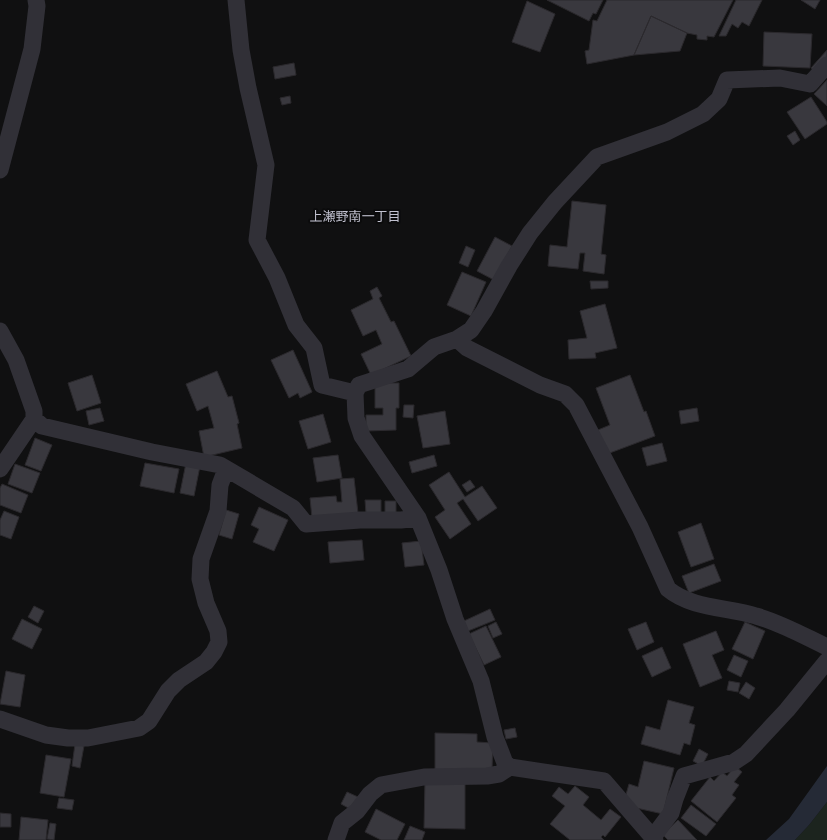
<svg xmlns="http://www.w3.org/2000/svg" width="827" height="840" font-family="Figtree,'Noto Sans JP',sans-serif">
  <rect width="100%" height="100%" fill="#101011"/>
  <path fill="#1c241e" d="M827,802V840H795L809,825Z"/>
  <path fill="#252a36" d="M827,766V802L809,825L795,840H766L789,819Z"/>
  <path fill="#39383e" stroke="#2b292d" d="M547,0H603L596,14L593,13L589,21Z
    M607,0H733L714,37L707,36V40L697,39V35L687,33L651,16L634,55L587,64L585,51L589,50L593,20L597,21Z
    M736,0H762L749,26L742,22L738,28L732,24L726,36H719Z
    M801,0H820L815,9Z
    M527,1L555,14L540,52L512,42Z
    M651,16L687,33L680,51L634,55Z
    M764,32L812,34L810,68L763,66Z
    M827,50V60L816,72L811,68Z
    M294,63L296,75L275,79L273,67Z
    M827,80V106L814,94Z
    M290,96L291,103L282,105L280,98Z
    M811,97L827,122V124L805,139L787,112Z
    M795,131L800,140L793,145L787,136Z
    M572,201L606,205L601,254L606,255L604,274L583,271L585,253H580L578,269L548,266L550,245L567,247Z
    M495,237L512,246L494,280L477,271Z
    M466,246L475,250L468,267L459,263Z
    M462,272L486,282L471,316L447,305Z
    M590,281H608V288L591,289Z
    M377,287L382,296L379,298L391,322L394,321L411,356L371,375L361,354L382,344L376,330L363,336L351,310L373,299L370,291Z
    M605,304L617,348L595,353L596,358L569,359L568,340L587,338L580,311Z
    M293,350L312,392L300,398L298,393L289,398L271,360Z
    M217,371L228,397L232,396L239,423L237,424L242,448L204,457L199,431L214,428L208,406L197,411L186,384Z
    M92,375L101,403L77,411L68,383Z
    M630,375L644,412L646,411L655,436L607,454L598,430L610,425L596,388Z
    M375,383H399V408H396V430L366,431V415H383V408H375Z
    M404,405H414L413,418L403,417Z
    M100,408L104,421L89,425L86,411Z
    M697,408L699,421L681,424L679,411Z
    M445,411L450,444L423,448L417,416Z
    M323,414L331,442L308,449L299,421Z
    M35,438L52,445L41,471L25,465Z
    M662,443L667,461L647,466L642,448Z
    M338,455L342,478L317,482L313,458Z
    M434,455L437,466L412,473L409,462Z
    M145,463L179,469L174,493L140,486Z
    M186,463L200,466L194,496L180,493Z
    M15,464L40,473L32,493L8,484Z
    M449,472L465,497L482,486L497,508L478,521L463,499L457,503L471,524L450,539L435,517L445,510L429,485Z
    M354,478L358,513L312,518L310,498L336,496L337,502H342L340,479Z
    M470,480L475,487L467,492L462,485Z
    M2,484L28,495L21,513L0,505V488Z
    M365,500H381V514H366Z
    M385,501H396V514H385Z
    M259,507L288,520L274,551L253,542L259,529L251,525Z
    M226,510L239,514L232,539L219,535Z
    M4,511L19,517L11,539L0,535V520Z
    M701,523L714,559L691,567L678,532Z
    M362,540L364,560L330,563L328,542Z
    M421,541L424,565L405,567L402,543Z
    M714,564L721,581L689,593L682,576Z
    M34,606L44,611L38,623L28,617Z
    M490,609L495,620L468,631L464,621Z
    M22,619L42,629L32,649L12,639Z
    M496,622L502,634L493,638L488,626Z
    M646,622L654,642L637,650L628,629Z
    M745,622L765,631L753,659L732,649Z
    M486,626L501,657L484,665L469,634Z
    M716,631L724,650L712,655L722,678L700,687L683,644Z
    M662,647L671,668L652,677L642,656Z
    M734,655L748,661L741,677L727,670Z
    M6,671L25,675L20,707L0,704Z
    M729,681L740,683L738,692L727,690Z
    M746,682L755,688L749,699L739,693Z
    M668,700L694,707L689,723L695,725L690,745L684,743L680,755L641,744L646,726L660,730Z
    M515,728L517,737L506,739L504,730Z
    M435,733L477,734V742L493,743L492,769L435,773Z
    M75,744L84,746L80,768L72,766Z
    M699,749L708,754L702,766L693,761Z
    M46,755L71,759L64,797L40,793Z
    M644,761L674,768L663,814L632,807L625,798L629,784L638,787Z
    M735,766L742,772L734,782L739,785L732,795L736,798L717,822L691,801L710,777L714,781L722,772L727,776Z
    M425,780L465,781V829L424,828Z
    M575,786L589,797L583,805L601,820L610,809L621,817L605,837L603,835L601,837L604,840H570L550,824L565,806L552,796L559,787L568,794Z
    M347,792L358,797L352,810L341,804Z
    M59,798L74,800L72,810L57,808Z
    M691,805L716,824L706,836L681,818Z
    M376,809L405,824L397,840H381L365,832Z
    M0,813L11,814V827H0Z
    M21,817L48,820L46,840H19Z
    M678,820L697,840H668L663,835Z
    M50,823L56,824L54,840L47,839Z
    M410,826L425,832L422,840H404Z"/>
  <g fill="none" stroke-linecap="round" stroke-linejoin="round">
    <path stroke="#313037" stroke-width="17" d="M236,0L241,50L248,88L266,165L257,240L277,278L296,325L314,348L322,385L355,393
      M0,170L32,49L37,6L36,0
      M0,331L16,360L34,411V419L0,469
      M457,339L467,348L540,385L565,394L576,405L640,527L668,589C692,609 728,607 756,616C781,623 804,636 827,647
      M34,419L42,426L152,452L220,465L293,508L306,524L360,520H401L418,518
      M0,719L46,735L68,738H88L139,728L149,721L168,691L179,680L206,662L214,652L219,642L218,631L206,603L200,579L201,559L218,511L220,485L226,469
      M653,837L671,813L675,799L684,776L734,762L746,754L787,710L827,661
      M336,840L342,823L357,811L370,794L381,785L424,777L487,776L499,774L510,767
      M655,840L604,781L510,767L505,763L495,737L481,681L455,619L439,570L418,518L362,436L356,418L355,393L359,385L408,369L434,347L457,339L471,330L484,311L509,266L530,233L555,202L597,157L667,132L703,114L719,99L727,80L780,78L810,84L827,65"/>
  </g>
  <g text-anchor="middle" dominant-baseline="central" stroke-width="4" stroke-linejoin="round" paint-order="stroke">
    <g font-size="13" fill="#c1c1cf" stroke="#0b0b0c">
      <text x="355" y="216">上瀬野南一丁目</text>
    </g>
  </g>
</svg>
